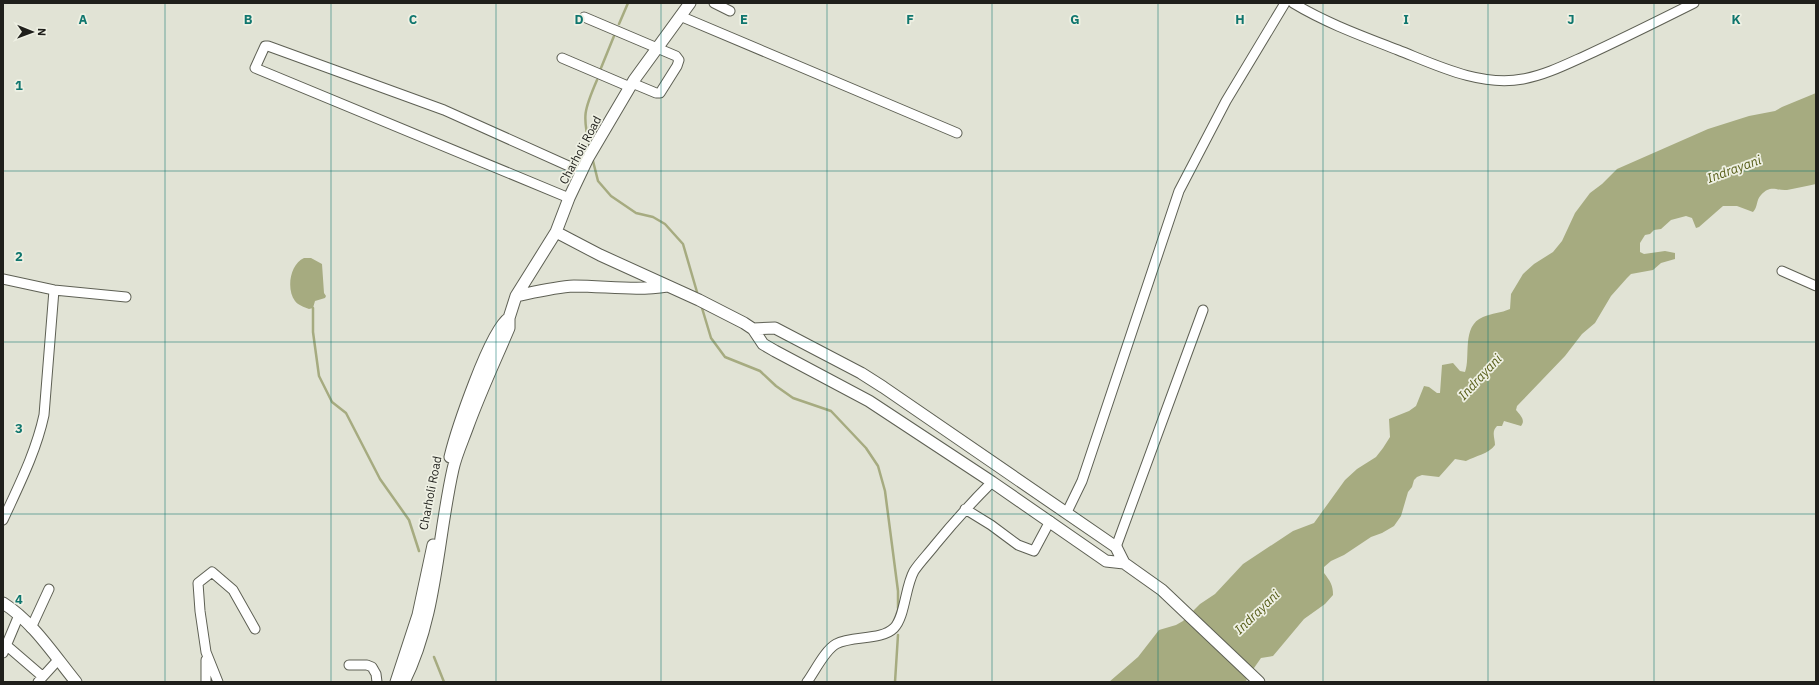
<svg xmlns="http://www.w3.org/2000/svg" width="1819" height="685" font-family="'IBM Plex Sans',sans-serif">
  <rect width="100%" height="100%" fill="#e1e3d5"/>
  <path fill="#a6ab80" d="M1816,93V184C1807,186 1797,188 1787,190C1776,191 1771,184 1761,195C1756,200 1758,207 1753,212L1737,206H1723L1699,227L1696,228L1692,218L1686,216L1671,220L1661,229L1654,230L1650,234L1645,235L1640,243V252L1644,254L1665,251L1675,253V259L1661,263L1653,270L1631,274L1627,278L1611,296L1595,323L1582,334L1565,356L1517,406L1516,410C1520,415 1526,420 1521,426L1504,421L1502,426H1497C1491,432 1495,438 1495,445C1489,454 1475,456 1466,461L1455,459L1439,477L1422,475L1417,477L1414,480L1412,487L1408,492L1401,516L1394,526L1382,533L1371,537L1344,555L1331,561L1324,567V573C1330,581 1333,585 1333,595L1325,604L1304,619L1273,656L1261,658L1247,678L1246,682H1109L1138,657L1159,630L1176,625L1183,621L1200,604L1215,594L1243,564L1293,531L1314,523L1345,480L1357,469L1376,457L1383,448L1390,437L1389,419L1409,411L1416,406L1424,386L1429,387L1437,393H1440L1442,365L1453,363L1460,371L1465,372C1471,357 1461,326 1483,317C1492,313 1501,313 1510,309L1511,294L1523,274L1534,264L1553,252L1562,241L1575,213L1590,193L1602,184L1617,169L1708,129L1749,116L1775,111L1782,107Z
    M304,258H311L322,264L324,293L326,296L325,298L315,301L313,308L309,309C304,307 298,305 295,301C286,289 290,264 304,258Z"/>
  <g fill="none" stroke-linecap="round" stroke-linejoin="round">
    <path stroke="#a6ab80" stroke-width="2.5" d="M619,24L628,3
      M601,68L614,36
      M590,148C582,116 584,110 597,80
      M592,157L598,181L611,196L636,213L653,217L665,224L683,244L697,292
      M313,308V332L319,376L332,402L346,413L380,479L409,520L419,551
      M702,308L711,338L725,357L760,371L776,386L793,398L831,411L866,448L878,466L885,491L898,591V608
      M434,657L444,682
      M895,682L898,635"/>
    <defs>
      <path id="minor" d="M714,3L730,11
        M1293,3C1326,23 1362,36 1398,50C1436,65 1480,87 1523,79C1545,75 1565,65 1585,56C1622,39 1658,21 1694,3
        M680,16L957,133
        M584,17L676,56L679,60L677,66L660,93H656L632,83
        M562,58L630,87
        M569,198L255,68L265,46H268L444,110L582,172
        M1782,271L1816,286
        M3,279L54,290L126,297
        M965,509L991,525L1018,545L1034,551L1050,521
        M1067,512L1082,481L1179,191L1226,101L1285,3
        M3,520C19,485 36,452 44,415L54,290
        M1116,547L1203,310
        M31,628L49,589
        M6,645L42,676
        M3,653L19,615
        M349,665H367L372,667L376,674L377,682
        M38,682L58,660
        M206,682V660
        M218,682L206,652L200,611L198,583L212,572L233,590L255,629
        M807,682C815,671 825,650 836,644C852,635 881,641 894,628C905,617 905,587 914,571C920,562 928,554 935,545C953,523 972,502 992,482"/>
      <path id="tertiary" d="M556,232L600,255L699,300L744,323L753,329L763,344L775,351L869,401L992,482L1106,561L1124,563L1162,590L1259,682
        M516,296C535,292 555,287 574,286C606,286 636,291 667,286
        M753,329L775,328L861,373L883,387L1116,547L1124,563
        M450,457C456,432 490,330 509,318
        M3,603C33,622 54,655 76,682
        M396,682L418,615L433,545
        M404,682C437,616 437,540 453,469C456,455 463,440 468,426C480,393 495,361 509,328V318L516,296L556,232L569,198L588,158L634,80L690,3"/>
    </defs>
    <use href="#minor" stroke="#5e6054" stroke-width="11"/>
    <use href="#tertiary" stroke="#5e6054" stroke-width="13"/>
    <use href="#minor" stroke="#fff" stroke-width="9"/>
    <use href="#tertiary" stroke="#fff" stroke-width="11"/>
  </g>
  <path fill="none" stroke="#0f766e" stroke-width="1" stroke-opacity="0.55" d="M165,3V682M331,3V682M496,3V682M661,3V682M827,3V682M992,3V682M1158,3V682M1323,3V682M1488,3V682M1654,3V682M3,171H1816M3,342H1816M3,514H1816"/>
  <g text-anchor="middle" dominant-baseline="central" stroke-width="3.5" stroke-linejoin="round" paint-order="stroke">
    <g font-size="12" fill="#1f1f1b" stroke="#eef0e3">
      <text transform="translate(580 150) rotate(-62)">Charholi Road</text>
      <text transform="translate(430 493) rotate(-79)">Charholi Road</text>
    </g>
    <g font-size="13" font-style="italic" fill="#575d18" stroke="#eef0e3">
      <text transform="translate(1734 169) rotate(-20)">Indrayani</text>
      <text transform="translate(1480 377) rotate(-47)">Indrayani</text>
      <text transform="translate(1257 612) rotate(-44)">Indrayani</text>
    </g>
  </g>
  <g font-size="13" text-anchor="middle" font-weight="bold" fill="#0f766e" stroke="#eef0e3" stroke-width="3.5" stroke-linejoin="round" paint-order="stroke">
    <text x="83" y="24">A</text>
    <text x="248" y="24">B</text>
    <text x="413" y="24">C</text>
    <text x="579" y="24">D</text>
    <text x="744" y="24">E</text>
    <text x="910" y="24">F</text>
    <text x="1075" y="24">G</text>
    <text x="1240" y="24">H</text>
    <text x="1406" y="24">I</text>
    <text x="1571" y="24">J</text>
    <text x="1736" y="24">K</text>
    <text x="19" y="90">1</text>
    <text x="19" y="261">2</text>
    <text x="19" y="433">3</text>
    <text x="19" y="604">4</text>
  </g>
  <rect width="1819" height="685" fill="none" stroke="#1f1f1b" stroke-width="8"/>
  <g transform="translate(32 32) rotate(91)" stroke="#eef0e3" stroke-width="3" paint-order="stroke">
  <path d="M0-3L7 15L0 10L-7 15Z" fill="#1f1f1b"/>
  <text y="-6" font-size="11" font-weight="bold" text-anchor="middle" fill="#1f1f1b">N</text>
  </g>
</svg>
